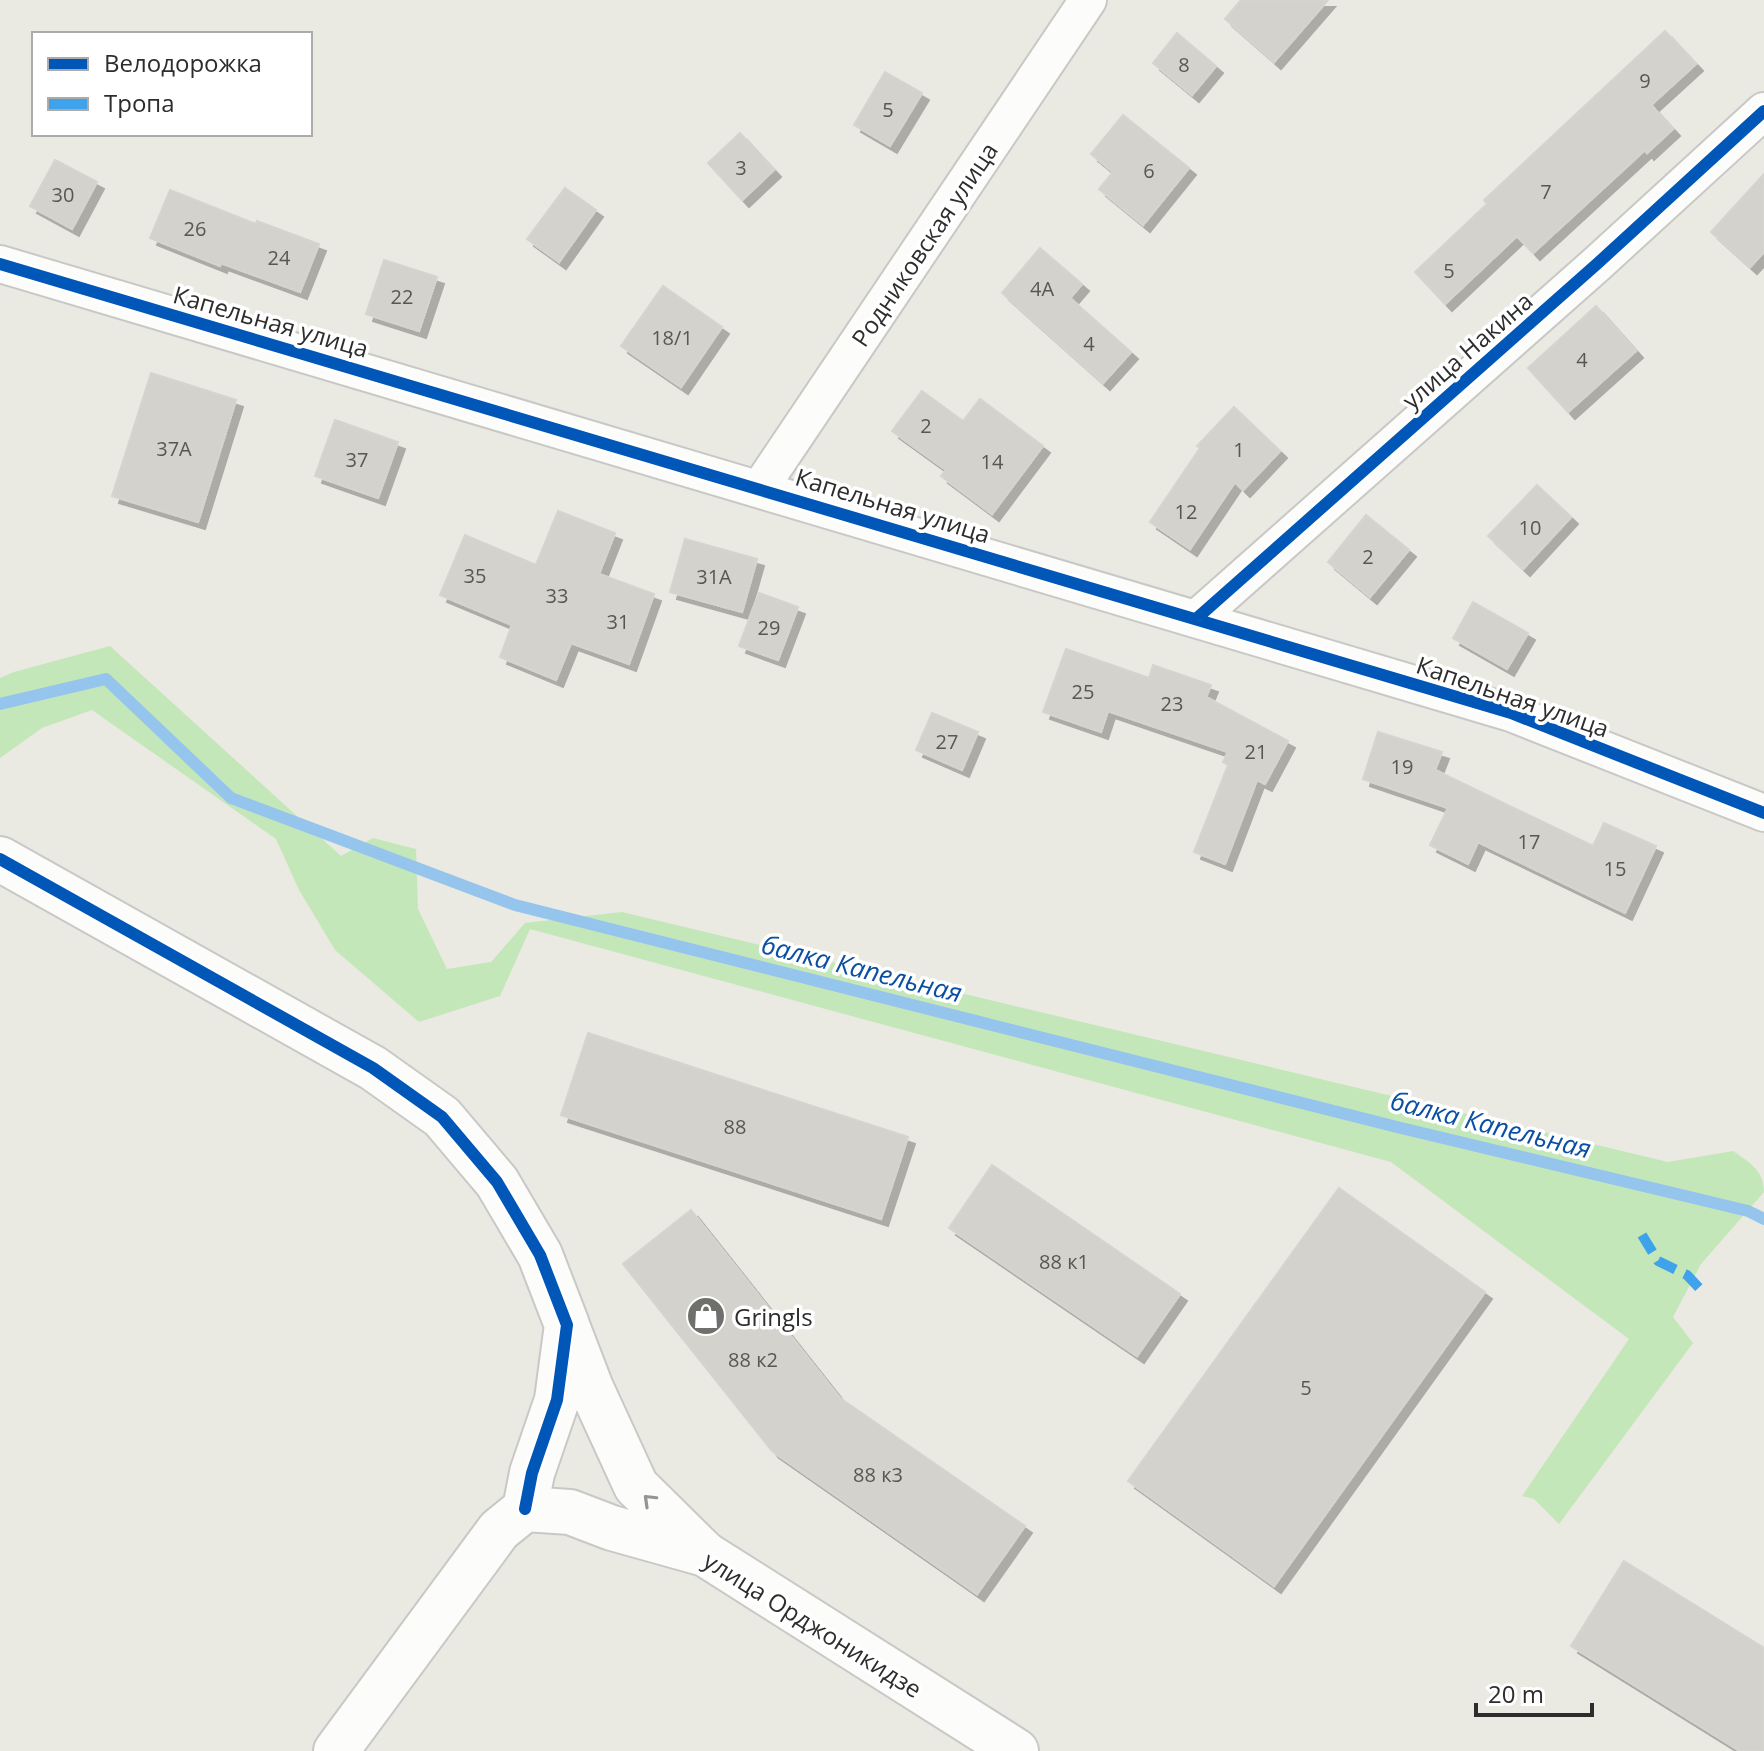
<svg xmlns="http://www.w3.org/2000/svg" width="1764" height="1751" font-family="'Open Sans',sans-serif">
  <defs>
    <filter id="shadow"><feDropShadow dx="7" dy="7" stdDeviation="0" flood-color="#0004"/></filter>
  </defs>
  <rect width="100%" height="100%" fill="#eae9e2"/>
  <path fill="#c4e7ba" d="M110,646L341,856L373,838L416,849L418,909L447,969L491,962L525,923L622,912L1668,1162L1733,1151C1749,1162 1764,1170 1764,1192L1701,1264L1673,1317L1693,1343L1559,1524L1534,1499L1522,1496L1629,1339L1391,1162L530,929L500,996L419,1022L335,950L299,890L276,839L92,710L42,728L0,758V678L14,672Z"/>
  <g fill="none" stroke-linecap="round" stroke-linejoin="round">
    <path stroke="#95c5ed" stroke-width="12" d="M0,704L106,679L231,798L515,905L1401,1128L1748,1211L1764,1219"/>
  </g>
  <path fill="#d3d2cd" stroke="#d5d4ce" stroke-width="2" filter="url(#shadow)" d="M1241,0H1328L1274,62L1225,19Z
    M1665,31L1696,64L1651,105L1673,129L1647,153L1645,150L1533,253L1517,236L1445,304L1415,272L1487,204L1484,200Z
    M1177,33L1216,66L1192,95L1153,63Z
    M885,72L922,93L890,146L854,125Z
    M1123,115L1189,168L1143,225L1099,189L1113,172L1091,154Z
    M740,133L774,170L742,200L708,163Z
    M55,160L97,182L72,229L30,206Z
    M1764,174V252L1750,267L1711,232Z
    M565,188L596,210L559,262L527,239Z
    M170,190L256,224L257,221L319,244L300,292L221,263L220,266L150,238Z
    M1040,248L1082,284L1070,298L1131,352L1103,383L1002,293Z
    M384,260L437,277L419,331L366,314Z
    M663,286L722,327L681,387L621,346Z
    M1596,306L1636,351L1568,412L1528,368Z
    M151,373L236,400L198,522L112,496Z
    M922,391L963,421L980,399L1043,446L992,514L941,476L946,470L892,431Z
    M1234,407L1280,451L1243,490L1235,482L1190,549L1150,522L1200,448L1197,446Z
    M335,420L398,442L378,498L315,476Z
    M1537,485L1571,517L1523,569L1488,536Z
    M558,511L615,533L599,574L654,594L629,664L571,643L556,680L500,657L512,625L440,595L465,535L536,565Z
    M1366,515L1409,550L1370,597L1328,562Z
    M685,539L757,559L742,612L670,592Z
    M759,593L798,607L778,660L739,646Z
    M1473,602L1528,633L1507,669L1453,638Z
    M1066,649L1149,678L1153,665L1211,685L1206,697L1288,741L1265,784L1257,780L1225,864L1194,852L1228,765L1223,762L1228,752L1108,711L1101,732L1043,712Z
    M932,713L978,732L962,770L916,750Z
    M1378,732L1442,752L1435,770L1593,846L1604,823L1656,846L1625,913L1478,842L1468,864L1430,845L1448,808L1363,779Z
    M588,1033L908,1137L881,1219L561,1115Z
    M992,1165L1180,1294L1137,1356L949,1228Z
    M1339,1188L1485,1292L1274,1586L1128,1481Z
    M691,1210L840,1398L1025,1526L977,1594L772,1451L623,1264Z
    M1624,1561L1764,1648V1751H1740L1571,1646Z"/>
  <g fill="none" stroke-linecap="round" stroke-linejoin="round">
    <defs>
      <path id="minor" d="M0,264L1511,713L1764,813
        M760,488L1088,0
        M1196,619L1598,263L1764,111"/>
      <path id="tertiary" d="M0,859L373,1068L442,1117L497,1182L540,1255L567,1325L557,1400L532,1473L525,1509
        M568,1328L591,1388L636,1486L705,1554"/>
      <path id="secondary" d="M336,1751L499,1530L525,1509L570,1512L612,1528L705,1554L1016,1751"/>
    </defs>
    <use href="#minor" stroke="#c8c8c7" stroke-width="40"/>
    <use href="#tertiary" stroke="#c8c8c7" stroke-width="48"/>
    <use href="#secondary" stroke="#c8c8c7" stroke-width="48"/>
    <use href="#minor" stroke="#fcfcfb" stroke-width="36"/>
    <use href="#tertiary" stroke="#fcfcfb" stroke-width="44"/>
    <use href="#secondary" stroke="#fcfcfb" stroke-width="44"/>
    <path stroke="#3ea3eb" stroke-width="10" stroke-dasharray="20 10" stroke-linecap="butt" d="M1642,1235L1658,1261L1687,1275L1703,1292"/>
    <defs>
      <path id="cycleway" d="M0,264L1511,713L1764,813
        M1196,619L1598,263L1764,111
        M0,859L373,1068L442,1117L497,1182L540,1255L567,1325L557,1400L532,1473L525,1509"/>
    </defs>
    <use href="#cycleway" stroke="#fff" stroke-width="17"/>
    <use href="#cycleway" stroke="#0057b8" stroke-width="12"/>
  </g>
  <defs><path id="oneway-chevron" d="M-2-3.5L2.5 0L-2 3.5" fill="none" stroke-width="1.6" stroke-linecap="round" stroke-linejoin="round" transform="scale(2)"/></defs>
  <use stroke="#949494" href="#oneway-chevron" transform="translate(649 1500) rotate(-136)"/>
  <defs>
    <symbol id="shop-disc" viewBox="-11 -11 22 22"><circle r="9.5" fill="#6f6f6c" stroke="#fff"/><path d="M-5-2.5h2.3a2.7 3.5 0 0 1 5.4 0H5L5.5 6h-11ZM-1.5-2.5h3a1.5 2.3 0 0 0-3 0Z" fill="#fff"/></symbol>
  </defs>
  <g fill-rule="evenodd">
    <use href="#shop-disc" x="684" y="1294" width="44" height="44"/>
  </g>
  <g text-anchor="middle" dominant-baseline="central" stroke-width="7" stroke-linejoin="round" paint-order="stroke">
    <g font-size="20" fill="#575756">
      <text x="1184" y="64">8</text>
      <text x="1645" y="80">9</text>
      <text x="888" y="109">5</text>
      <text x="741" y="167">3</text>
      <text x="1149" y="170">6</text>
      <text x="1546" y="191">7</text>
      <text x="63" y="194">30</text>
      <text x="195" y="228">26</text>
      <text x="279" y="257">24</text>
      <text x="1449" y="270">5</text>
      <text x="1042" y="288">4А</text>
      <text x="402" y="296">22</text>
      <text x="672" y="337">18/1</text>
      <text x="1089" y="343">4</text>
      <text x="1582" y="359">4</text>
      <text x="926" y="425">2</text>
      <text x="174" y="448">37А</text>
      <text x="1239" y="449">1</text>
      <text x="357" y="459">37</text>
      <text x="992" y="461">14</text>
      <text x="1186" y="511">12</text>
      <text x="1530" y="527">10</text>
      <text x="1368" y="556">2</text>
      <text x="475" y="575">35</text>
      <text x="714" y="576">31А</text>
      <text x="557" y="595">33</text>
      <text x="618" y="621">31</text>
      <text x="769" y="627">29</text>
      <text x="1083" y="691">25</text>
      <text x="1172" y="703">23</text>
      <text x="947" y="741">27</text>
      <text x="1256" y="751">21</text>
      <text x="1402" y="766">19</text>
      <text x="1529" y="841">17</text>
      <text x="1615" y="868">15</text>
      <text x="735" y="1126">88</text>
      <text x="1064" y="1261">88 к1</text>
      <text x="753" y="1359">88 к2</text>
      <text x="1306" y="1387">5</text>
      <text x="878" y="1474">88 к3</text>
    </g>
    <g font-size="24" fill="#2d2d2d" stroke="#fff">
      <text transform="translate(924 244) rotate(-56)">Родниковская улица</text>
      <text transform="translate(271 321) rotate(16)">Капельная улица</text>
      <text transform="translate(1467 350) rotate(-41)">улица Накина</text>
      <text transform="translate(893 505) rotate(17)">Капельная улица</text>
      <text transform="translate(1513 696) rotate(19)">Капельная улица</text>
      <text transform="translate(813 1624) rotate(32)">улица Орджоникидзе</text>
    </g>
    <g font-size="24" fill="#2d2d2d" stroke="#fff" text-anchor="start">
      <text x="734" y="1316">Gringls</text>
    </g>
    <g font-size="26" font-style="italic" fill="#0a4fa3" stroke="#fff">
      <text transform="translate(862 968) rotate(14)">балка Капельная</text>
      <text transform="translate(1491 1124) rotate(14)">балка Капельная</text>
    </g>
  </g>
  <rect x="32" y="32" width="280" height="104" fill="#ffffff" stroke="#ababab" stroke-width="2"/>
  <rect x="48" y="58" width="40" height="12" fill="#0057b8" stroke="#ababab" stroke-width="2"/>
  <text x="104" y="72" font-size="24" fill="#2d2d2d">Велодорожка</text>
  <rect x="48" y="98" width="40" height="12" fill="#3ea3eb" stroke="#ababab" stroke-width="2"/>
  <text x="104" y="112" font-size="24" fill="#2d2d2d">Тропа</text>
  <path d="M1476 1703v12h116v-12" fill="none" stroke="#2d2d2d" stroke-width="4"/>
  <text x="1488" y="1703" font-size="24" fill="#2d2d2d" stroke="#ffffff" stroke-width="6" paint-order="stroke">20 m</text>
</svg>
